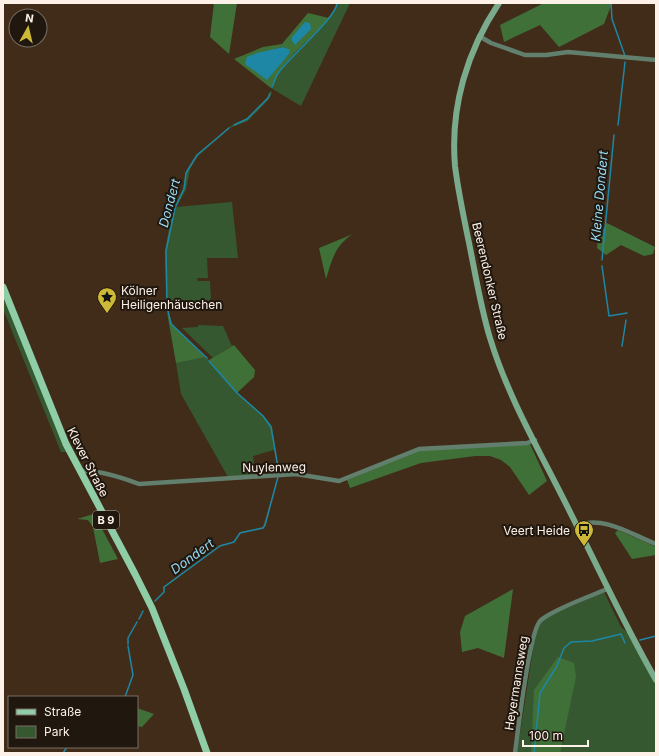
<svg xmlns="http://www.w3.org/2000/svg" width="659" height="756" font-family="Inter,sans-serif">
  <rect width="100%" height="100%" fill="#412c19"/>
  <path fill="#355831" d="M336,3H350L301,106L271,88C273,84 274,78 277,74C287,59 336,16 336,3Z
    M270,91L272,92L269,99L248,121L230,128L198,156L190,169L186,190L176,207L232,202L238,258H207L208,278H197L198,281H210L211,298L208,303L166,302L165,250L173,208L183,189L186,173L197,155L229,127L247,118L267,98Z
    M3,295L54,423L67,452H61L3,309Z
    M167,306L172,323L209,360L237,392L263,415L272,426L279,473L274,450L253,456L256,475L228,477L181,394L176,363L204,356L171,323Z
    M198,325L223,326L232,346L213,358L182,328L198,327Z
    M278,477L265,526L263,528L240,533L234,542L220,546L164,588V592L154,602L163,592V587L220,545L234,542L240,532L263,527Z
    M604,592L621,627L635,639L656,676V753H517L536,630L542,621L549,616Z"/>
  <path fill="#3f7038" fill-rule="evenodd" d="M214,3H237L229,54L210,37Z
    M544,3H612L604,24L559,47L540,25L504,42L500,25Z
    M308,13L329,18C310,41 282,59 271,88L234,59L263,47L282,44ZM283,47L289,54L274,69L268,79L275,49Z
    M607,223L655,247L653,254L644,256L621,245L606,255L597,248L598,238Z
    M353,234C335,245 332,260 326,279L319,248Z
    M167,312L171,323L205,357L176,363Z
    M234,345L255,370L254,377L237,393L209,360Z
    M530,444L547,481L529,495L510,467L501,460L490,456H475L421,463L350,488L347,480L419,450Z
    M94,514L118,559L100,563L93,527L88,520L77,519Z
    M618,530L656,547V555L632,559L615,533Z
    M513,589L504,658L478,648L462,652L460,632L465,616Z
    M558,657L574,663L576,677L560,753H531L534,690Z
    M137,708L154,714L142,727L137,726Z"/>
  <path fill="#1e87a6" d="M305,22L310,23L311,29L295,45L292,41V37Z
    M283,47L290,50L289,54L267,80L245,64L247,57L257,53Z"/>
  <g fill="none" stroke-linecap="round" stroke-linejoin="round">
    <path stroke="#1e87a6" stroke-width="1.5" d="M611,3L612,19L625,56
      M272,87C274,83 275,79 277,75C287,58 337,18 337,3
      M234,125L247,119L268,98L270,94
      M618,125L625,62
      M602,260L614,135
      M602,266L609,316L627,313
      M167,301L166,251L175,208L184,189L186,173L197,155L229,128
      M167,307L171,324L207,358
      M622,346L626,320
      M209,361L237,393L263,416L271,427L279,473
      M155,601L164,592V587L220,546L234,542L240,533L263,528L265,525L278,477
      M139,619L143,611
      M640,640L656,636
      M128,644V638L137,622
      M125,697L133,675L128,646
      M63,753L67,747
      M534,753L540,693L557,666L564,648L571,642L592,641L621,634L625,643"/>
    <path stroke="#617f6c" stroke-width="4.5" d="M479,36L491,43L525,55H546L568,52L656,60
      M80,471C100,470 121,477 139,484L296,474L339,481L419,449L527,443L535,440
      M577,525C606,516 630,534 656,544
      M515,753C518,732 529,629 541,620C554,609 591,596 607,589"/>
    <path stroke="#7bab8d" stroke-width="6" d="M499,3C467,51 450,107 455,166C458,190 463,214 468,238C475,271 480,305 490,338C508,398 543,457 571,514C599,569 625,626 656,680"/>
    <path stroke="#8ecda6" stroke-width="7" d="M3,287L66,444L135,574L152,608L184,689L207,753"/>
  </g>
  <defs>
    <symbol id="sight-pin" viewBox="-11 -11 22 30"><path d="M0 17L-7.5 6A9.5 9.5 0 1 1 7.5 6Z" fill="#ccb938" stroke="#20170e"/><path d="M0-6L1.8-2.2L6-1.7L2.9 1.2L3.7 5.4L0 3.3L-3.7 5.4L-2.9 1.2L-6-1.7L-1.8-2.2Z" fill="#111"/></symbol>
    <symbol id="bus-pin" viewBox="-11 -11 22 30"><path d="M0 17L-7.5 6A9.5 9.5 0 1 1 7.5 6Z" fill="#ccb938" stroke="#20170e"/><path d="M-5-6H5V4H4V6H2V4H-2V6H-4V4H-5ZM-3.5-4V0h7V-4ZM-3.5 1.2v1.5H-2V1.2ZM2 1.2v1.5H3.5V1.2Z" fill="#111"/></symbol>
  </defs>
  <g fill-rule="evenodd">
    <use href="#sight-pin" x="96" y="286" width="22" height="30"/>
    <use href="#bus-pin" x="573" y="519" width="22" height="30"/>
  </g>
  <g text-anchor="middle" dominant-baseline="central" stroke-width="4" stroke-linejoin="round" paint-order="stroke">
    <rect fill="#20170e" stroke="#bbb0a7" stroke-width="1" x="93" y="511" width="26" height="18" rx="3"/>
    <g font-size="11" font-weight="bold" fill="#fdf1e8">
      <text x="106" y="520">B 9</text>
    </g>
    <g font-size="12" fill="#fdf1e8" stroke="#20170e">
      <text transform="translate(490 281) rotate(77)">Beerendonker Straße</text>
      <text transform="translate(88 462) rotate(63)">Klever Straße</text>
      <text transform="translate(274 467) rotate(-1)">Nuylenweg</text>
      <text transform="translate(516 683) rotate(-81)">Heyermannsweg</text>
    </g>
    <g font-size="12" fill="#fdf1e8" stroke="#20170e" text-anchor="start">
      <text x="121" y="290">Kölner<tspan x="121" dy="14">Heiligenhäuschen</tspan></text>
      <text x="570" y="530" text-anchor="end">Veert Heide</text>
    </g>
    <g font-size="13" font-style="italic" fill="#96dbf6" stroke="#20170e">
      <text transform="translate(599 196) rotate(-85)">Kleine Dondert</text>
      <text transform="translate(169 203) rotate(-75)">Dondert</text>
      <text transform="translate(192 556) rotate(-36)">Dondert</text>
    </g>
  </g>
  <rect width="659" height="756" fill="none" stroke="#fdf1e8" stroke-width="8"/>
  <rect x="8" y="696" width="130" height="52" fill="#20170e" stroke="#786e65"/>
  <rect x="16" y="709" width="20" height="6" fill="#8ecda6" stroke="#786e65"/>
  <text x="44" y="716" font-size="12" fill="#fdf1e8">Straße</text>
  <rect x="16" y="726" width="20" height="12" fill="#355831" stroke="#786e65"/>
  <text x="44" y="736" font-size="12" fill="#fdf1e8">Park</text>
  <g transform="translate(28 28) rotate(8)"><circle r="19" fill="#20170e" stroke="#786e65"/>
  <path d="M0-3L7 15L0 10L-7 15Z" fill="#ccb938"/>
  <text y="-6" font-size="11" font-weight="bold" text-anchor="middle" fill="#fdf1e8">N</text>
  </g>
  <path d="M523 740v6h65v-6" fill="none" stroke="#fdf1e8" stroke-width="2"/>
  <text x="529" y="740" font-size="12" fill="#fdf1e8" stroke="#20170e" stroke-width="3" paint-order="stroke">100 m</text>
</svg>
